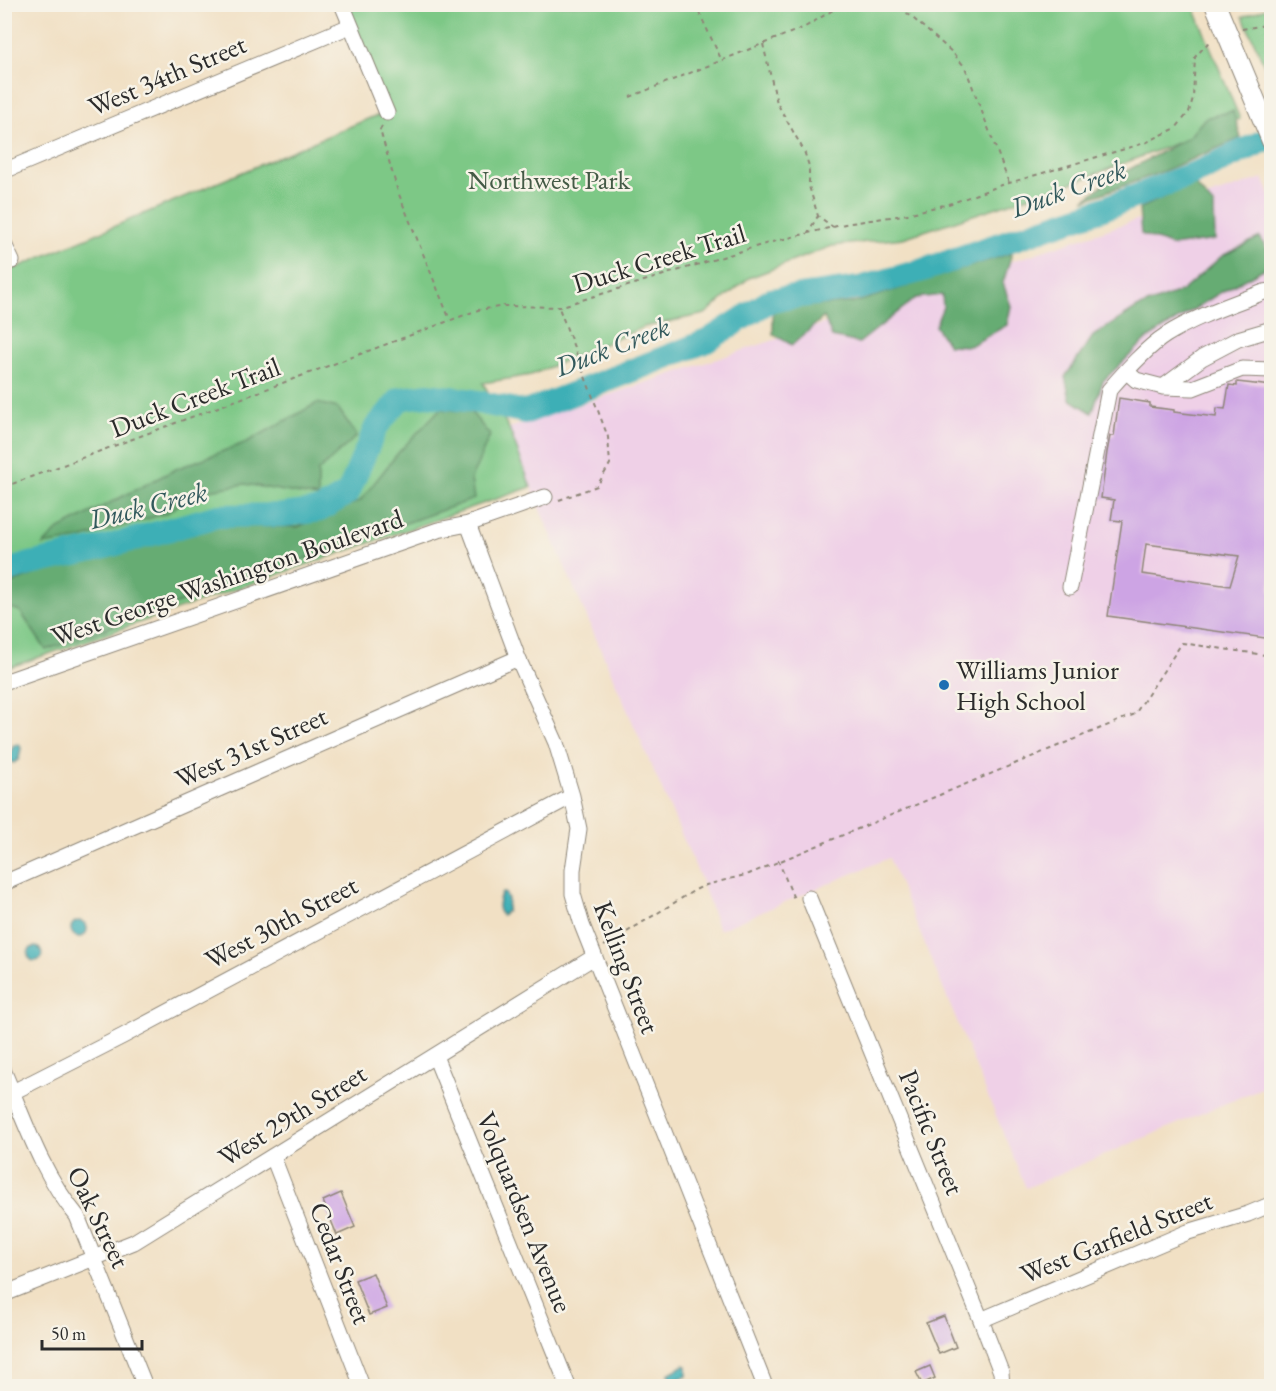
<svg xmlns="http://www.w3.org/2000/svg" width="1276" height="1391" font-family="'EB Garamond',serif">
  <rect width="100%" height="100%" fill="#f7f3e8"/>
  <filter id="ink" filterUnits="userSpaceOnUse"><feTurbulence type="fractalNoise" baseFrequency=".0167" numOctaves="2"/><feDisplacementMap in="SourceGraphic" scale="12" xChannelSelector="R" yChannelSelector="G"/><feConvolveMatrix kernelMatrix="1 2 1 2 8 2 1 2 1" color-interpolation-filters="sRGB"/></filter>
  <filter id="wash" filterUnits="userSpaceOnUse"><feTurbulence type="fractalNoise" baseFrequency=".008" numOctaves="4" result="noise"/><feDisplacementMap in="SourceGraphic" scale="24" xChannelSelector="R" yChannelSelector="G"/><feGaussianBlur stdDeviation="1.35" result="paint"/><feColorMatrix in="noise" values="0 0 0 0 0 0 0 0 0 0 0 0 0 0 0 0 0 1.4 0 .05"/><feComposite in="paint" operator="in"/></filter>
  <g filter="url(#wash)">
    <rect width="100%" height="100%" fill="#f1e0c4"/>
    <path fill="#efd0e7" d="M1263,178L1272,199L1271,1084L1026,1188L889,858L719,930L700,877L541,512L509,428Z"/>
    <path fill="#7dc886" stroke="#547a58" stroke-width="1.5" d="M342,5H1193L1240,119L1077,181L903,238L832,246L749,278L705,314L644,327L531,375L483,383L509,428L531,487L5,669L4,273L370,118L386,113Z
      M1271,6V80L1243,17Z"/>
    <path fill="#66ac73" stroke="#486c4f" stroke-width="1.5" d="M1233,111L1241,138L1164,171L1084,200L1108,181L1189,137L1205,118Z
      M1194,183L1214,206L1215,240L1172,246L1141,234L1139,209Z
      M1260,237L1271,256V265L1218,294L1147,339L1103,381L1092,413L1070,399L1065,377L1093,336L1137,308L1182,291L1222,256Z
      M1012,253L1003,283L1011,306L1007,325L970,346L948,345L935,326L943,307L942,295L916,298L859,343L832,337L824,317L792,345L773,334V309L857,302Z
      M317,403L338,408L357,436L318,471V497L245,484L197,492L167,513L80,539L43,545L59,529L176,469L247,442Z
      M440,409L471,412L490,435L471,479L474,499L46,650L20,611L5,606V586L48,569L208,526L298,527L360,501L398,453Z"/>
    <path fill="#3eafb6" stroke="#346d70" stroke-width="1.5" d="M19,744L21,748L19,759L14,763L9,761V755L14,745Z
      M502,893H505L508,899L507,911L502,915C495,909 499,898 502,893Z
      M71 929a8 8 0 1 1 16 0a8 8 0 1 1-16 0Z
      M28 954a7 7 0 1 1 14 0a7 7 0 1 1-14 0Z
      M684,1365L687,1366V1376L671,1381L668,1374Z"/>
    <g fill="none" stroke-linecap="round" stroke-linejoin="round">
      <path stroke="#3eafb6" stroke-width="24" d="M4,572L30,564L102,548L218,516L283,515L320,510L348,493L376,427L400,399L427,395L473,401L526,412L707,341L771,300L859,288L923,270L1100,210L1200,171L1272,137"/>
    </g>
    <g id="blocks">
      <path fill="#cda4e4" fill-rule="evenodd" d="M1237,382L1272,386V575L1269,592H1272V639L1108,616L1122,521L1111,520L1114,500L1101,498L1107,452L1110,436H1114L1119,398L1150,403V407L1174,410V412L1216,417L1217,408L1225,409L1229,385L1237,386ZM1146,544L1239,556L1230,586L1142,574Z
        M341,1193L355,1227L337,1235L323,1201Z
        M373,1273L387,1308L369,1315L355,1280Z
        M944,1316L956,1347L939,1354L926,1323Z
        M930,1366L935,1378L922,1384L916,1372Z"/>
    </g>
  </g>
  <g filter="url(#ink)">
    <use href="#blocks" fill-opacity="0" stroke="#8e8678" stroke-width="1.5"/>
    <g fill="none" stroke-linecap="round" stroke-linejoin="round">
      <defs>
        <path id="minor" d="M342,4L387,113
          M4,171L350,26
          M4,244L12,261
          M1126,371L1136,380L1163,387L1193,388L1242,369L1272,370
          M1163,387L1202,358L1238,339L1272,329
          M468,524L518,658L556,743L572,796L579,829L573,870V894L582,925L765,1386
          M1070,587L1109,390C1124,373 1147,347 1166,335C1196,316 1231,305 1264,292L1272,291
          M4,682L438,530L468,524L545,497
          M4,883L518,658
          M809,898L981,1320L1001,1372L1002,1386
          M435,1056L568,1386
          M4,1072C25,1122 42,1174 77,1216L145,1386
          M13,1092L123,1036L572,796
          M273,1157L362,1386
          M4,1294L134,1242L594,957
          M981,1320L1188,1232L1248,1214L1272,1204"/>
        <path id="major" d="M1215,4L1272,141"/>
      </defs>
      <use href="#minor" stroke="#8e8678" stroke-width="17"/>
      <use href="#major" stroke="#8e8678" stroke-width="22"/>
      <path stroke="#8e8678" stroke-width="2" stroke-dasharray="4.5 4.5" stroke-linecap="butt" d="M695,4L722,61
        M905,4L907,13L952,52L965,67L1009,183
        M1242,29L1272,24
        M763,44L777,103L804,151L809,166V186L818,216L833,227
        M630,97L805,27L843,4
        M382,126L380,130L398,192L450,320
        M807,234L818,216
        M4,487L478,310L505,306L559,307L768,243L845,224L903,215L952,203L1002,185L1145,143L1176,128L1189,112L1193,98L1195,57L1207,44L1212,42
        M559,500L597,486L610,464L608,437L559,308
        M778,860L794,899
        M604,946L695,890L706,885L749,874L1135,714L1182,643L1272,656"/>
      <use href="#minor" stroke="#fff" stroke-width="15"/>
      <use href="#major" stroke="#fff" stroke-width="20"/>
    </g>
  </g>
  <circle fill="#1f6fb2" stroke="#f7f3e8" stroke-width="2" cx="944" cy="685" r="6"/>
  <g text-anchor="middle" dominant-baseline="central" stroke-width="5" stroke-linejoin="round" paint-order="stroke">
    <g font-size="27" fill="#2b2b2b" stroke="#f7f3e8">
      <text transform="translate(167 75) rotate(-23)">West 34th Street</text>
      <text transform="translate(659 258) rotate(-17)">Duck Creek Trail</text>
      <text transform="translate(195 397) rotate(-21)">Duck Creek Trail</text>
      <text transform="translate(227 577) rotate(-19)">West George Washington Boulevard</text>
      <text transform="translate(251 747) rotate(-24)">West 31st Street</text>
      <text transform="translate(281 922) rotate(-28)">West 30th Street</text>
      <text transform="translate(627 967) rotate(69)">Kelling Street</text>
      <text transform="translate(292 1115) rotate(-32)">West 29th Street</text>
      <text transform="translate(932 1132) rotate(68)">Pacific Street</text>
      <text transform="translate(525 1212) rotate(68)">Volquardsen Avenue</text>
      <text transform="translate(99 1217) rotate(64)">Oak Street</text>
      <text transform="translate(1116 1237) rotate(-22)">West Garfield Street</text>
      <text transform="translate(341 1263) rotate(69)">Cedar Street</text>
    </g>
    <g font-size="27" fill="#445a46" stroke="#f7f3e8">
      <text x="549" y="179">Northwest Park</text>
    </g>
    <g font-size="27" fill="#2b2b2b" stroke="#f7f3e8" text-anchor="start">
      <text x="956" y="669">Williams Junior<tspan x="956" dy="31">High School</tspan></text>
    </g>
    <g font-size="28" font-style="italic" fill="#32595c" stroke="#f7f3e8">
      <text transform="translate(1068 188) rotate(-20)">Duck Creek</text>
      <text transform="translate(612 346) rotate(-21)">Duck Creek</text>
      <text transform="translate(148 505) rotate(-14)">Duck Creek</text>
    </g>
  </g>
  <rect width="1276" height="1391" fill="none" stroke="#f7f3e8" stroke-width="24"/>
  <path d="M42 1340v9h100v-9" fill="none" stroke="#2b2b2b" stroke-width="3"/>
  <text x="51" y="1340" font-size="18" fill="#2b2b2b" stroke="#f7f3e8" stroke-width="4.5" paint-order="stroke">50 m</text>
</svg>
